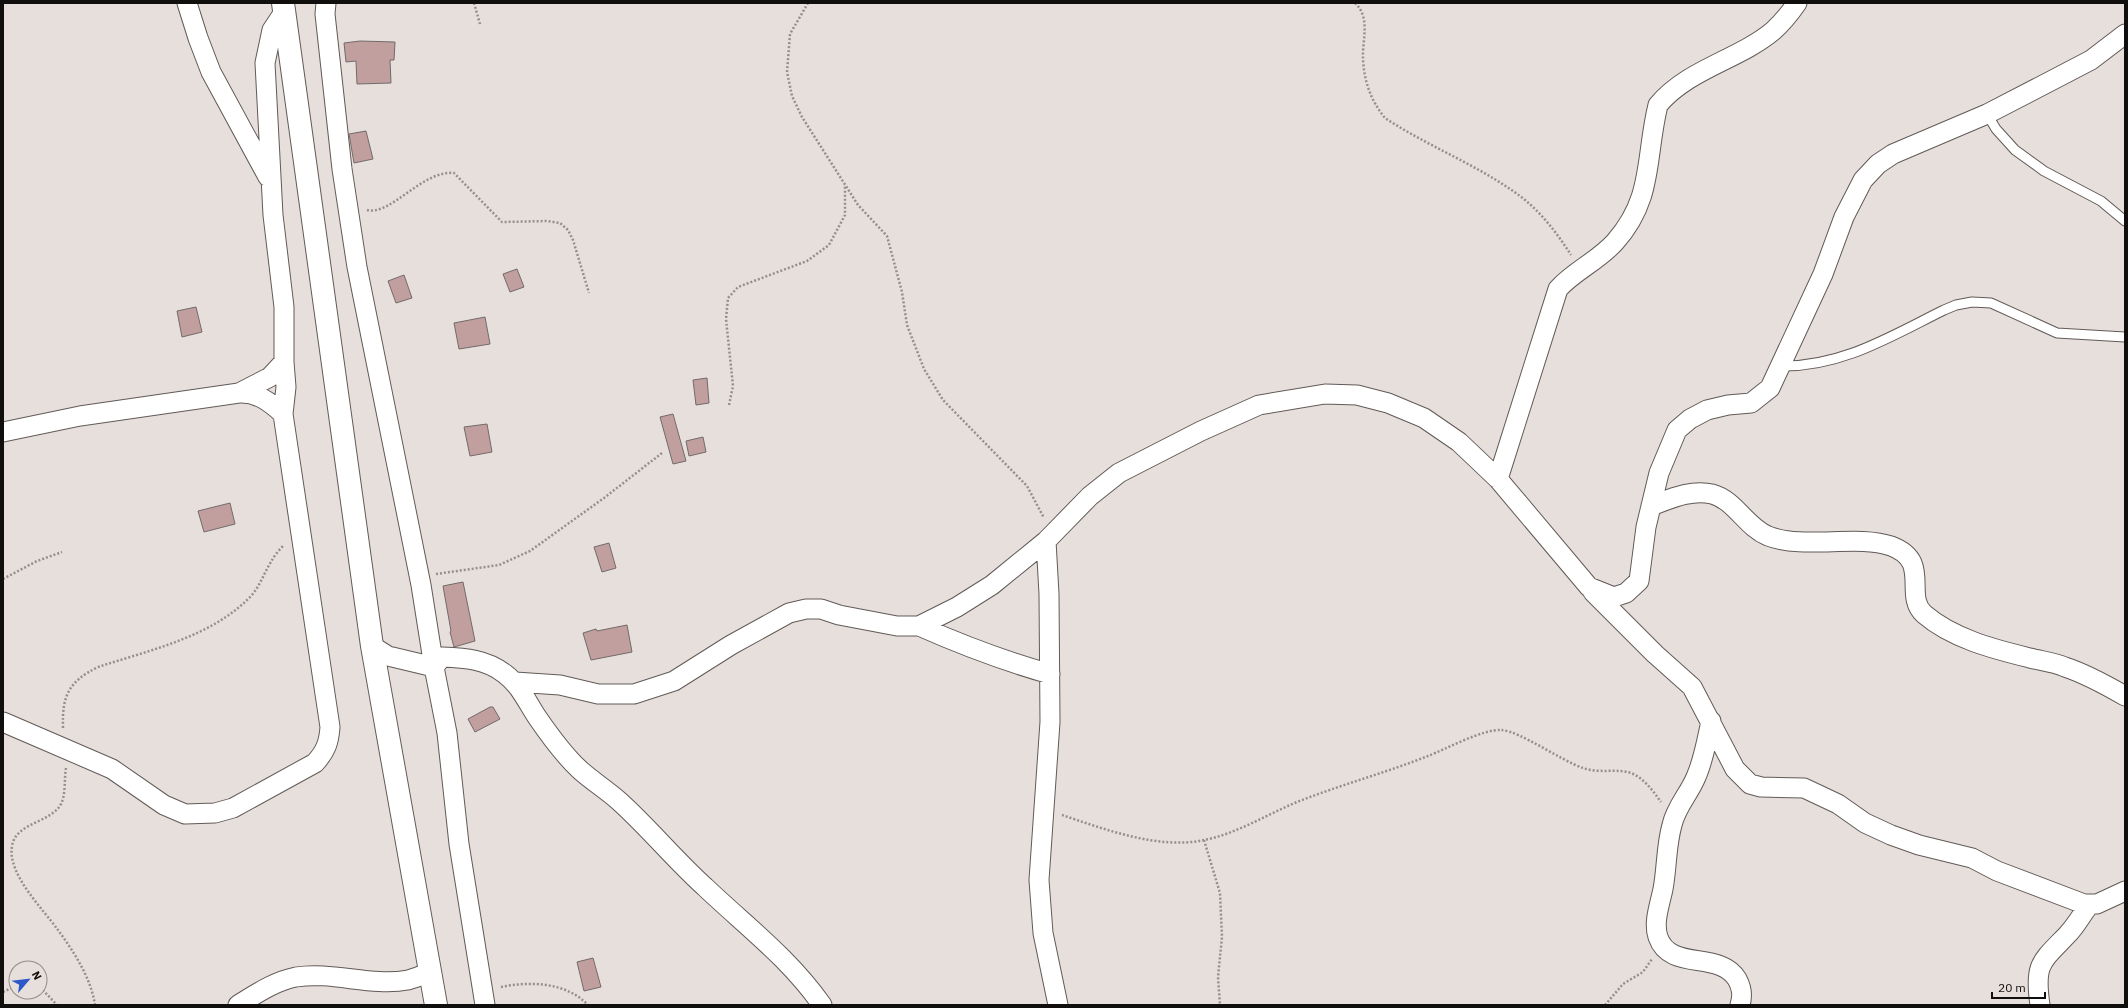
<svg xmlns="http://www.w3.org/2000/svg" width="2128" height="1008" font-family="'IBM Plex Sans',sans-serif">
  <rect width="100%" height="100%" fill="#e7dfdb"/>
  <path fill="#c19f9e" stroke="#726a6a" d="M360,41L395,42L394,60H390L391,83L357,84L356,61L346,62L344,43Z
    M366,131L373,159L354,163L349,134Z
    M517,269L524,287L510,292L503,274Z
    M404,275L412,298L396,303L388,281Z
    M196,307L202,332L182,337L177,311Z
    M485,317L490,344L459,349L454,323Z
    M707,378L709,403L696,405L693,380Z
    M673,414L686,461L673,464L660,417Z
    M487,424L492,452L470,456L464,427Z
    M703,437L706,452L689,456L686,441Z
    M230,503L235,524L204,532L198,511Z
    M609,543L616,568L602,572L594,547Z
    M463,582L475,641L454,647L450,632L451,631L443,586Z
    M627,625L632,652L591,660L583,633L596,629L597,631Z
    M490,707H493L500,719L475,732L468,719Z
    M593,958L601,987L584,991L577,962Z"/>
  <g fill="none" stroke-linecap="round" stroke-linejoin="round">
    <defs>
      <path id="lane" d="M1987,114L1996,129L2015,150L2044,171L2101,201L2125,221
        M1781,366C1842,367 1891,336 1944,310L1956,305L1972,302L1991,303L2057,333L2125,337"/>
      <path id="street" d="M187,3L198,38L211,72L268,177
        M326,3L325,14L342,169L357,267L421,585L434,667L447,733L459,844L485,1005
        M239,393C257,392 270,402 283,414
        M3,432L80,416L239,393L270,377L284,362V307L273,215L265,63L272,30L284,12
        M1498,479L1558,289C1574,271 1598,261 1615,242C1654,198 1645,158 1658,105C1688,69 1738,60 1773,31C1782,23 1790,13 1797,3
        M1651,506C1670,499 1691,489 1712,494C1735,500 1746,527 1768,536C1805,550 1856,534 1891,546C1932,561 1903,595 1924,614C1953,639 1994,649 2030,658C2041,661 2054,662 2065,667C2086,674 2106,685 2125,696
        M1046,541L1049,594L1050,722L1039,880L1043,933L1058,1005
        M1593,592L1655,654L1692,687L1735,769L1750,784L1761,787L1804,788L1838,804L1865,823L1891,835L1919,845L1972,858L1997,871L2084,904H2097L2125,891
        M919,626C962,645 1004,661 1050,674
        M372,646L388,656L434,667L442,657C465,658 486,659 505,674C520,685 527,702 537,717C550,736 563,754 579,769C592,781 607,790 619,801C649,828 675,860 705,887C746,926 789,958 822,1005
        M515,682L560,685L598,694H634L674,681L731,645L789,613L806,609H821L839,615L897,626H919L957,607L992,585L1046,541L1090,496L1119,473L1201,431L1259,405L1325,394L1357,395L1388,403L1424,418L1459,442L1498,479L1589,587L1614,597L1626,593L1639,581L1646,527L1659,473L1677,430L1690,419L1707,410L1728,405L1751,403L1770,388L1823,274L1844,217L1863,180L1878,164L1893,154L1987,114L2045,84L2091,60L2125,34
        M1711,721C1707,739 1704,759 1696,777C1689,794 1676,807 1672,825C1666,846 1667,868 1663,889C1660,904 1653,922 1658,937C1670,972 1719,950 1737,979C1742,988 1743,995 1740,1005
        M3,722L112,769L164,805L185,814L215,813L233,808L315,763C326,751 329,742 330,727L283,414L286,387L284,362
        M238,1005C256,994 275,981 296,977C333,971 371,987 408,980C416,978 424,974 431,972
        M2040,1005C2034,964 2041,962 2067,935C2076,926 2082,914 2090,904"/>
      <path id="highway" d="M283,3L372,646L436,1005"/>
    </defs>
    <use href="#lane" stroke="#615a57" stroke-width="11"/>
    <use href="#street" stroke="#615a57" stroke-width="21"/>
    <use href="#highway" stroke="#615a57" stroke-width="24"/>
    <path stroke="#958f8c" stroke-width="2.5" stroke-dasharray="2 2" stroke-linecap="butt" d="M474,3L480,24
      M808,3L790,34L787,72L792,96L802,117L858,205L887,236L902,292L907,325L924,369L943,400L1027,486L1044,518
      M1355,3C1371,18 1362,40 1363,59C1364,81 1371,101 1385,118C1429,147 1478,165 1520,196C1541,212 1557,233 1571,255
      M367,210C391,216 422,170 454,173L502,222L547,221L560,223L568,230L573,240L589,293
      M729,405L733,386L726,319L728,298L738,287L807,261L829,245L845,215V186
      M436,574L499,565L530,551L604,498L662,453
      M3,579L37,561L62,552
      M63,728C62,696 68,682 98,667C150,650 212,637 251,596C260,586 264,573 271,562C274,556 279,550 284,545
      M66,768C64,779 66,794 61,804C51,823 16,822 12,846C7,874 43,909 58,930C74,952 91,978 95,1005
      M1062,815C1104,829 1159,850 1204,840C1236,834 1266,815 1297,802C1340,785 1385,773 1428,756C1446,749 1483,729 1501,730C1520,731 1560,760 1583,768C1600,774 1617,768 1631,773C1644,778 1653,791 1661,802
      M1204,840L1220,893L1222,937L1218,977L1220,1005
      M40,987L57,1005
      M501,987C530,981 566,982 588,1005
      M3,992L16,986
      M1605,1005L1623,984L1643,972L1652,959"/>
    <use href="#lane" stroke="#fff" stroke-width="9"/>
    <use href="#street" stroke="#fff" stroke-width="19"/>
    <use href="#highway" stroke="#fff" stroke-width="22"/>
  </g>
  <rect width="2128" height="1008" fill="none" stroke="#110f0e" stroke-width="8"/>
  <g transform="translate(28 980) rotate(62)"><circle r="19" fill="#e7dfdb" stroke="#918c89"/>
  <path d="M0-3L7 15L0 10L-7 15Z" fill="#2e58c7"/>
  <text y="-6" font-size="11" font-weight="bold" text-anchor="middle" fill="#110f0e">N</text>
  </g>
  <path d="M1992 992v6h53v-6" fill="none" stroke="#110f0e" stroke-width="2"/>
  <text x="1998" y="992" font-size="12" fill="#110f0e" stroke="#e7dfdb" stroke-width="3" paint-order="stroke">20 m</text>
</svg>
